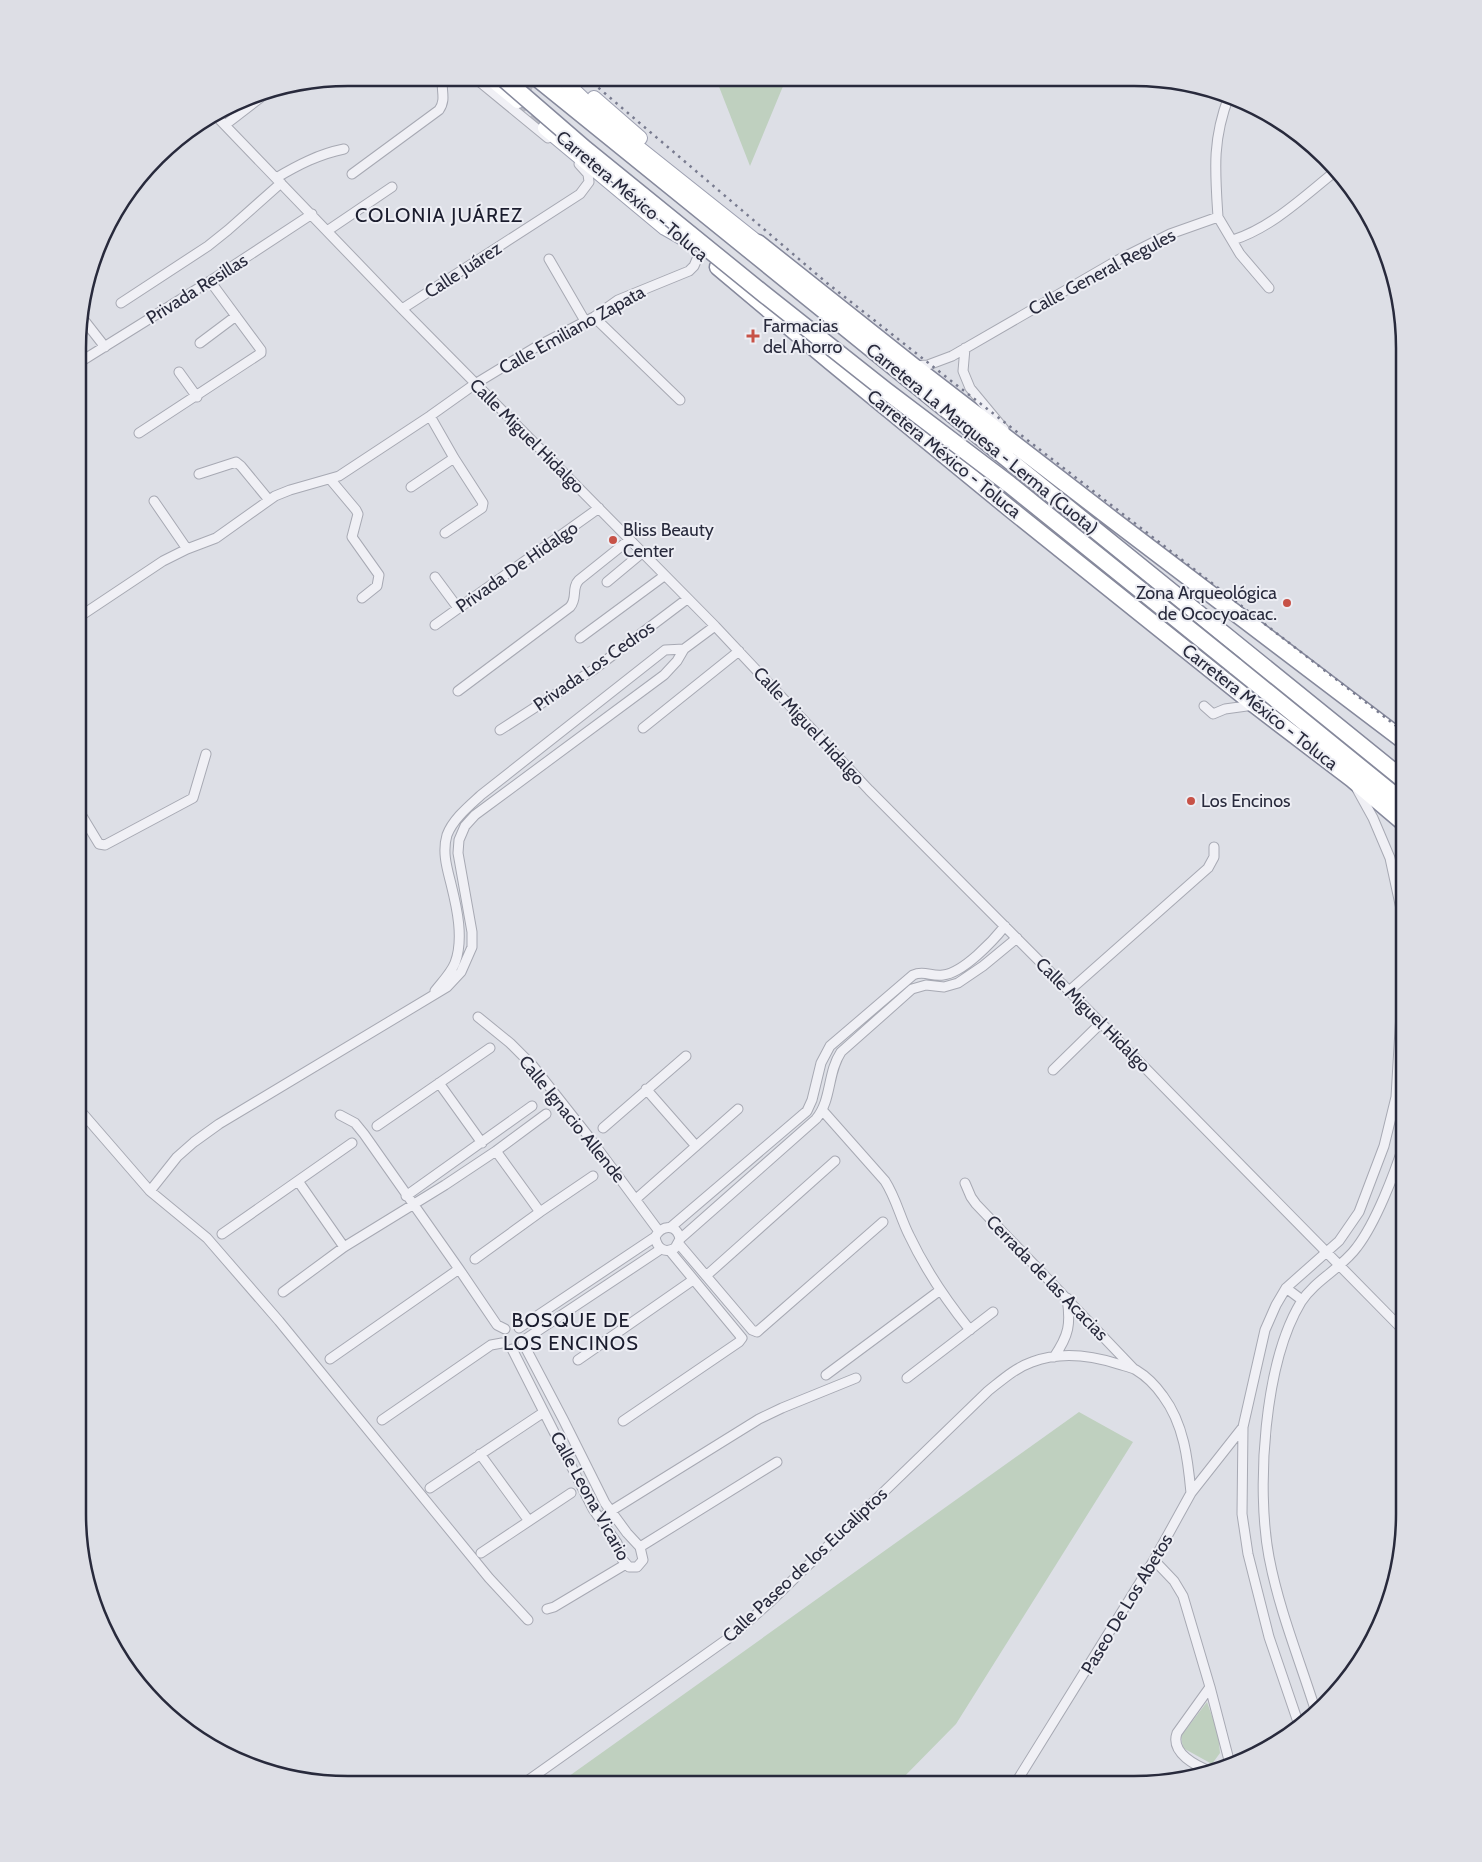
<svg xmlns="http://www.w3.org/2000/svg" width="1482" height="1862" font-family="Cabin,sans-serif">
  <rect width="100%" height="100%" fill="#dddfe6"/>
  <path fill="#bfd0bf" d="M716,79H786L750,166Z
    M1079,1412L1133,1442L956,1724L897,1784H558Z
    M1207,1702L1218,1733L1220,1753L1212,1764L1183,1748L1181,1736Z"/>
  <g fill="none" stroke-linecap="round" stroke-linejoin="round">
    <path stroke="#b9bbc4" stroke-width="14" stroke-dasharray="14 7" stroke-linecap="butt" d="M531,78C513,100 527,113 545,128
      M569,78L583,88"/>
    <defs>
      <path id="street" d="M475,78L548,138
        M217,117L402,309L715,626L869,790L1101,1023L1404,1331
        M225,125L269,91
        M352,174L439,110C447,99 440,89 443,78
        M276,178C298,165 319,154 344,149
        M1218,217C1215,171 1212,140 1229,96
        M327,231L392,187
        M1233,240C1273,227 1304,196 1337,170
        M549,259L585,321
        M121,303L208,246L228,230L281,183
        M402,309L580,194L589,182L588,174L579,164
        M80,315L105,347
        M594,317L680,400
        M200,343L236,316
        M965,348L963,371L970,388L1004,429
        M80,362L210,281L312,214
        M913,366L928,365L952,356L1118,260L1170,234L1218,217L1240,254L1269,288
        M179,372L197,397
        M430,416L454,458L483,503L482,508L445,533
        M139,433L261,353V350L210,281
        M199,474L236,462L241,466L269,500
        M330,479L356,510L358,514L352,537L379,575L377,586L362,598
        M411,487L454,458
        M154,501L187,549
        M435,577L458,608
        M607,582L643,552
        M79,617L163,561L187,549L216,538L275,496L290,490L339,476L430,416L475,384L536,347L594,317L618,300L689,271L694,266L700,252
        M435,625L599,508
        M580,638L664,576
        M458,691L570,607C578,598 571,588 579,580L629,540
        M1204,706L1213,714L1225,709L1254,705
        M643,728L739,651
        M500,730L593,670L687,599
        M79,811L99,844L105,845L193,798L206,754
        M435,991C442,982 451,973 455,963C464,939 457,908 451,884C447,868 442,852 447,835C453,819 469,806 481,795L665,650L684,649
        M1069,991L1208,868L1214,857V847
        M478,1017L510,1043L533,1066L589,1137L658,1230
        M1053,1070L1101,1023
        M439,1083L482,1143
        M646,1089L696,1146
        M78,1108L150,1191L207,1238L279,1321L489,1578L528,1620
        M823,1111L885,1181C896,1198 900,1217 909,1235C926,1271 945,1299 970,1330
        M340,1115L355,1123L364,1134L459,1269L497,1325L505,1329
        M377,1126L490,1048
        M603,1128L686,1056
        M496,1151L540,1212
        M298,1181L344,1247
        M965,1183L971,1197L976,1204L1133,1368
        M150,1191L177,1157L194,1142L219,1124L447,987L461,972L472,947V932L458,853L459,840L465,826L475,815L664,675L677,661L684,649L715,626
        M406,1196L532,1106
        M636,1199L738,1109
        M671,1227L807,1111L812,1100L821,1063L830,1046L913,975C924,970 932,977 943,975C963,973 993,941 1005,926
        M222,1234L352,1143
        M680,1239L816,1119C832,1100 827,1073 841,1052L912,989L926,985L944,987L958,983L983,966L1017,938
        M679,1244L752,1330L757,1332L883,1222
        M475,1259L540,1212L593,1176
        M706,1276L835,1161
        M1286,1288L1302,1300
        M283,1292L344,1247L445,1185L496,1151L546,1114
        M519,1328L655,1237C662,1224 677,1224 680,1239L675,1248C664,1254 657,1248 655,1237
        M524,1340L661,1249
        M512,1349L593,1509L617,1543L622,1559L629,1567H637L643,1560L640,1547L627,1533L605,1503L563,1419L523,1343
        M1054,1357C1069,1335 1071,1324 1067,1298
        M330,1359L459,1269
        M578,1360L693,1280
        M826,1375L939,1291
        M907,1378L993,1312
        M382,1420L491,1345L502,1343
        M623,1421L739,1342L742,1338L670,1251
        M480,1454L529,1521
        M430,1488L544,1412
        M606,1514L759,1419L782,1408L856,1378
        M640,1547L777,1462
        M481,1553L571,1493
        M1154,1560L1174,1581L1183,1596L1210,1687L1230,1764
        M547,1609L554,1607L626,1564
        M1210,1687L1177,1733C1170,1753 1196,1766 1212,1772
        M1316,1712C1300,1661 1279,1610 1269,1557C1256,1488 1264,1363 1301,1302C1315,1280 1342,1268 1357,1247C1376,1222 1394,1175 1404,1144
        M1299,1725L1269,1637L1248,1554L1242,1514L1243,1427L1265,1330L1276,1305L1286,1288L1339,1241L1359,1212L1384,1146L1396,1097L1404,963L1403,918L1390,858L1373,818L1357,789
        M523,1784L733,1635L769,1603L988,1391C1002,1380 1015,1368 1032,1362C1061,1351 1090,1355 1118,1364C1124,1366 1131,1367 1136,1370C1146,1376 1156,1386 1163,1396C1184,1424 1188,1460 1191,1493
        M1015,1784L1154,1560L1191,1493L1243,1427"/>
      <path id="primary" d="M490,78L518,101
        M561,78L611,126L758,243
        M594,98L640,138
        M545,128L665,228L688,241"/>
      <path id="highway" d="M537,78L1404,780
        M758,243L913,366L1113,520L1404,741
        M718,267L831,362L1014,512L1255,705L1352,779L1404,823
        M1235,666L1404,803"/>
    </defs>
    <use href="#street" stroke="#a7a9b3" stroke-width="11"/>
    <use href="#primary" stroke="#9da0b1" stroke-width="16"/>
    <use href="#highway" stroke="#86899c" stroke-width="19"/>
    <use href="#street" stroke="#f0f0f5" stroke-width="9"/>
    <use href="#primary" stroke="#fff" stroke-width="14"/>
    <use href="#highway" stroke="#fff" stroke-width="16"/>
    <path stroke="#787b8f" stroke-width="2.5" stroke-dasharray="2.5 5" stroke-linecap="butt" d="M587,78L827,283L950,380L1404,732"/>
    <defs>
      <path id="highway-bridge" d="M503,78L585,149L765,295L885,390L1009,484L1235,666"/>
    </defs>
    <use href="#highway-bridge" stroke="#86899c" stroke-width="19" stroke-linecap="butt"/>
    <use href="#highway-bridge" stroke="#fff" stroke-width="16"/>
  </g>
  <g fill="#c75247" stroke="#edeef4" stroke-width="2">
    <path d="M750.5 328.5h5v5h5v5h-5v5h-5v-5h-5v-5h5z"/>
    <circle cx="613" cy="540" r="5"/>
    <circle cx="1287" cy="603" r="5"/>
    <circle cx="1191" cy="801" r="5"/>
  </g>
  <g text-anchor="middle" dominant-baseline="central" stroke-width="4" stroke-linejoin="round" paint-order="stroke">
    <g font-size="18" fill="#282a3c" stroke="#edeef4">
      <text transform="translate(632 196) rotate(40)">Carretera México - Toluca</text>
      <text transform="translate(463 270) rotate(-33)">Calle Juárez</text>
      <text transform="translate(1102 272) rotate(-28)">Calle General Regules</text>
      <text transform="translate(197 289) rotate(-32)">Privada Resillas</text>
      <text transform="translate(572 330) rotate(-29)">Calle Emiliano Zapata</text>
      <text transform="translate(527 436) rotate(45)">Calle Miguel Hidalgo</text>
      <text transform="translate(982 439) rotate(39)">Carretera La Marquesa - Lerma (Cuota)</text>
      <text transform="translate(944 454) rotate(39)">Carretera México - Toluca</text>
      <text transform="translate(517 567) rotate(-35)">Privada De Hidalgo</text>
      <text transform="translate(594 666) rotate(-35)">Privada Los Cedros</text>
      <text transform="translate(1260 707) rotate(38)">Carretera México - Toluca</text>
      <text transform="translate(809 726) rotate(47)">Calle Miguel Hidalgo</text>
      <text transform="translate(1093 1015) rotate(45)">Calle Miguel Hidalgo</text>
      <text transform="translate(572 1119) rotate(51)">Calle Ignacio Allende</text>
      <text transform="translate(1047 1278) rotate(46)">Cerrada de las Acacias</text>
      <text transform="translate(590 1496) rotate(61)">Calle Leona Vicario</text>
      <text transform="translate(805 1565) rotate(-43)">Calle Paseo de los Eucaliptos</text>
      <text transform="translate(1127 1604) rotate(-59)">Paseo De Los Abetos</text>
    </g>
    <g font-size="18" fill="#282a3c" stroke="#edeef4" text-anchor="start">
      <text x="763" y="326">Farmacias<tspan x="763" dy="21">del Ahorro</tspan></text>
      <text x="623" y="530">Bliss Beauty<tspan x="623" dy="21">Center</tspan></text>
      <text x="1277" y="593" text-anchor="end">Zona Arqueológica<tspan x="1277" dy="21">de Ococyoacac.</tspan></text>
      <text x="1201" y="801">Los Encinos</text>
    </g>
    <g font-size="20" letter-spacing="1" fill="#1a1c2d" stroke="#edeef4">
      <text x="439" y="215">COLONIA JUÁREZ</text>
      <text x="571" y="1320">BOSQUE DE<tspan x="571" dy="23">LOS ENCINOS</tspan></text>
    </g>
  </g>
  <path d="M0 0H1482V1862H0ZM348 86H1134A262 262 0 0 1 1396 348V1514A262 262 0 0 1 1134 1776H348A262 262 0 0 1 86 1514V348A262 262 0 0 1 348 86Z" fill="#dddee5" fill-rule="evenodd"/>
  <path fill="none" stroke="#282a3c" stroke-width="2.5" d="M348 86H1134A262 262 0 0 1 1396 348V1514A262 262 0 0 1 1134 1776H348A262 262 0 0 1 86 1514V348A262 262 0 0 1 348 86Z"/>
</svg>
